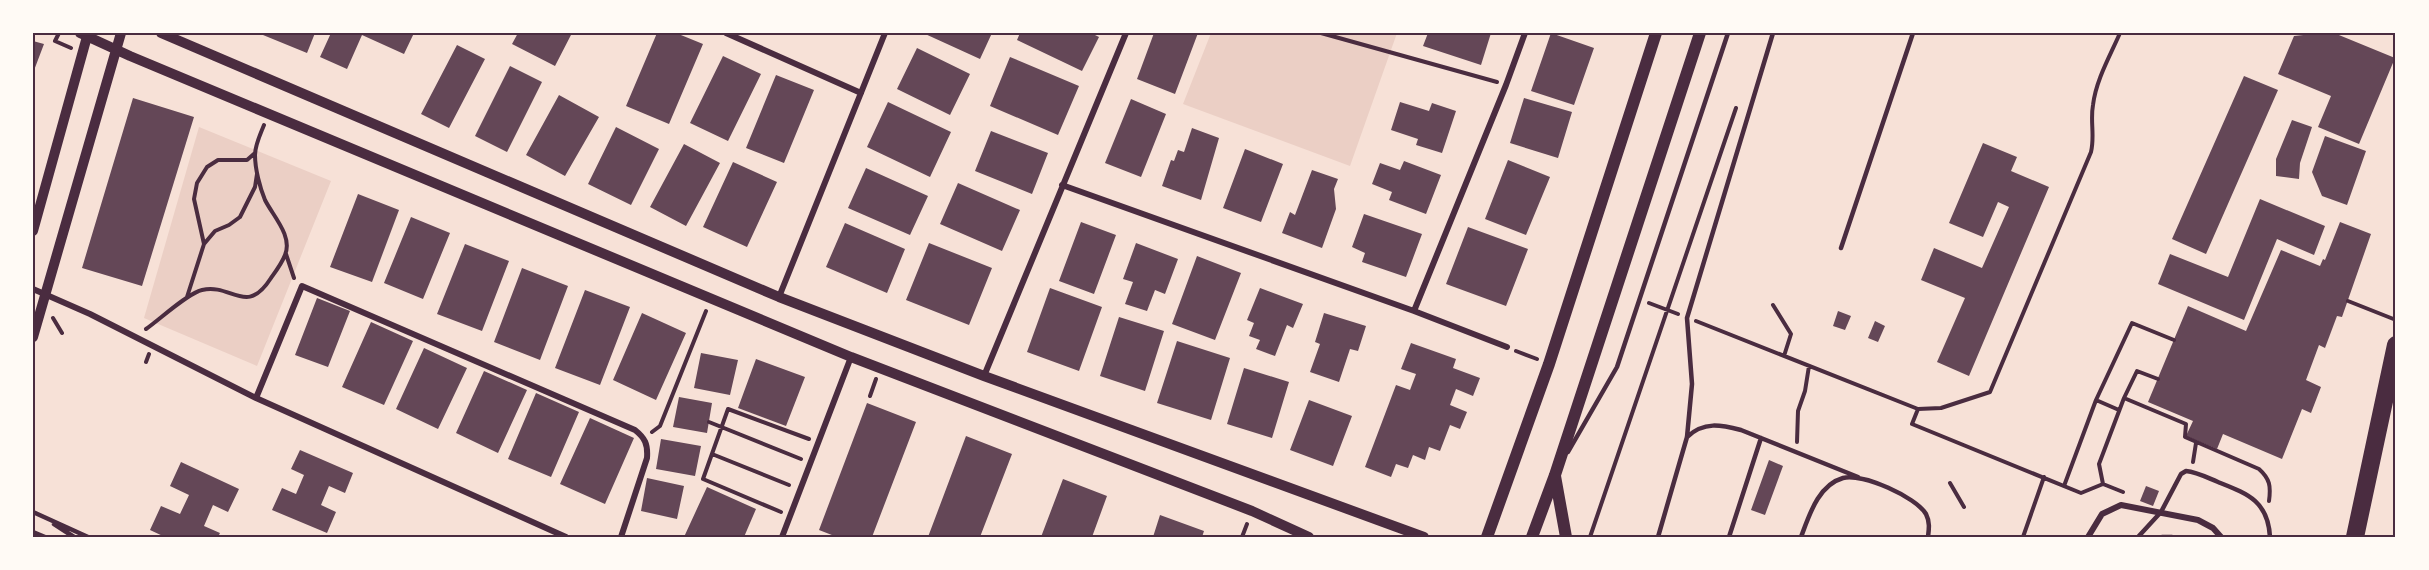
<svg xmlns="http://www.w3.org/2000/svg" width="2429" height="570" font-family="'Space Grotesk',sans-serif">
  <rect width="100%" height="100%" fill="#f7e1d7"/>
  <path fill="#ebcfc5" d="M1211,33H1397L1350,166L1183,104Z
    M199,127L331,181L257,366L144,318Z"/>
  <path fill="#644757" d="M264,33H315L307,53L263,35Z
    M331,33H414L404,54L362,35L347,69L320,57Z
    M518,33H572L555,66L512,44Z
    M657,33H676L703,44L669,124L626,106Z
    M923,33H992L980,59Z
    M1020,33H1091L1099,37L1082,71L1017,40Z
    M1154,33H1198L1175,94L1137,79Z
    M1428,33H1491L1481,65L1423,46Z
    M1551,33L1594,48L1574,105L1531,91Z
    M2322,33H2334L2395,58L2359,144L2318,127L2331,96L2278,74L2294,36Z
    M33,41L44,44L33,73Z
    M457,45L485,59L449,128L421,114Z
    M917,48L970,74L950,115L897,89Z
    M723,56L761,74L728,141L690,123Z
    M1010,57L1079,86L1058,135L990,106Z
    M510,66L542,82L507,152L475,136Z
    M776,75L814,90L784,163L746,148Z
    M2244,76L2278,90L2206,254L2172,239Z
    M559,95L599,117L565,176L526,155Z
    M133,98L194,117L142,286L82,268Z
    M1524,98L1572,112L1558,158L1510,143Z
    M1131,99L1166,114L1141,177L1105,163Z
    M888,102L951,132L930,177L867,147Z
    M1400,102L1429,111L1432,103L1456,111L1442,153L1416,145L1418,139L1391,130Z
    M2292,120L2312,127L2300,163L2299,179L2276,176V159Z
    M616,127L659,149L631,205L588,184Z
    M1192,128L1219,138L1201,200L1162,186L1171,160L1174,161L1178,150L1184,152Z
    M991,131L1048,153L1032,194L975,171Z
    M2325,136L2366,151L2347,205L2322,196L2312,172Z
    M1983,143L2017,157L2011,171L2049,187L1969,376L1937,362L1965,298L1921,280L1934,248L1982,268L2009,207L1998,202L1983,237L1949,223Z
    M684,144L720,163L686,226L650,207Z
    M1245,149L1283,164L1261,222L1223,208Z
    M1508,160L1550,177L1526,235L1485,219Z
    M1404,161L1441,175L1426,214L1389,200L1392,192L1372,184L1380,163L1400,170Z
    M733,162L777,182L747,247L703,227Z
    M866,168L928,196L910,235L848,208Z
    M1312,170L1338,179L1334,189L1336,209L1322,248L1282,233L1290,212L1295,215Z
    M958,183L1020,210L1002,251L940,224Z
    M358,194L399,210L372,282L330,267Z
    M2260,199L2325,226L2314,255L2277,239L2244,320L2158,284L2170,254L2228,277Z
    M1364,214L1422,234L1406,277L1362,262L1365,253L1352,247Z
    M411,217L450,233L423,299L384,283Z
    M1081,222L1116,235L1094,294L1059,281Z
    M2340,222L2371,234L2342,317L2337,316L2325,348L2319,345L2306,380L2321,387L2311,413L2302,409L2282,459L2223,434L2217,449L2186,436L2193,421L2148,402L2188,306L2246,331L2281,250L2320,266L2323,259L2325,260Z
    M845,223L905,249L887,293L826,267Z
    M1468,227L1528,249L1506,306L1446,284Z
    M929,243L992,268L969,325L906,300Z
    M1136,243L1178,259L1165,294L1155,290L1147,311L1125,304L1133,282L1123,279Z
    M465,244L509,261L482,331L437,314Z
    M1197,256L1241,273L1215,340L1172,324Z
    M522,268L568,286L540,360L494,342Z
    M1050,288L1102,307L1079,371L1027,352Z
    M1260,288L1303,304L1293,328L1287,325L1275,356L1256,349L1260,340L1249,336L1254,323L1247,320Z
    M585,290L630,307L600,385L555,368Z
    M317,298L350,311L328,367L295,355Z
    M1838,311L1851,316L1845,330L1833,326Z
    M642,313L686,333L656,400L613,380Z
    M1324,313L1366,326L1358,351L1350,349L1339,382L1310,372L1320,344L1315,342Z
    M1119,317L1164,331L1145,391L1100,376Z
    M1875,321L1885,326L1878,342L1868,338Z
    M371,322L413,341L384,405L342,387Z
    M1177,341L1230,358L1211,420L1157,403Z
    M1411,343L1456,359L1453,368L1480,378L1473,396L1456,389L1450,405L1467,412L1460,429L1450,425L1440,451L1429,447L1425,460L1413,455L1408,468L1396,464L1391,477L1365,467L1396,385L1410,390L1416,374L1401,369Z
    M424,348L467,368L438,429L396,409Z
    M701,353L738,360L730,395L694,388Z
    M756,359L805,377L786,426L738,408Z
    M1244,368L1289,382L1272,438L1227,424Z
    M484,371L527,390L498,453L456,433Z
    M536,393L579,412L551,477L508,459Z
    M679,397L712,403L707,433L673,427Z
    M1309,400L1352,416L1333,466L1290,450Z
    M867,403L916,422L872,537H837L819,530Z
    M590,418L634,438L605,504L560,484Z
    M966,436L1012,454L980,537H928Z
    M661,439L701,446L695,476L656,469Z
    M300,450L353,473L345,493L329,486L321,505L336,512L327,533L272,510L282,488L296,494L304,475L291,469Z
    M1769,460L1783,466L1765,515L1751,510Z
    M181,462L239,489L228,512L213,505L204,526L220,533L218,537H165L150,530L161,506L180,514L189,495L170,486Z
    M647,478L684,486L677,519L641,511Z
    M1063,479L1107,496L1092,537H1041Z
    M2146,486L2159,491L2153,506L2140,501Z
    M707,487L756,509L744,537H684Z
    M1160,515L1204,531L1202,537H1153Z"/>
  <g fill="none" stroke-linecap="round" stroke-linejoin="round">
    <path stroke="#4a2c40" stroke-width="4" d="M59,33L55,41L71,48
      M1321,33L1497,82
      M204,244L194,199L197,183L207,167L218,160H247L255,153
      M286,254L294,278
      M187,297L204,244L215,231L229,225L240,217L255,187L257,174
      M2348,301L2396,320
      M1649,303L1678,314
      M1773,305L1791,334L1784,356
      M53,318L62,333
      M1696,321L1918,409L1941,408L1990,392L2091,152C2095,136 2090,121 2093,105C2096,80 2110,56 2120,33
      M146,329C159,320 188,293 202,290C232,283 246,317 271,278C276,271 282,263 285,255C293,236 273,216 265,200C260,188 255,169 255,155C255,145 260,135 264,125
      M1516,351L1537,359
      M146,362L149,354
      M870,396L876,379
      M2124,398L2186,424L2185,437L2259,469C2270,479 2271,486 2269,501
      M2096,400L2119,410
      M1918,409L1912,424L2081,493L2103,484
      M709,422L801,459
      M652,432L660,426L706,311
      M1797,442L1798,411L1805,391L1809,366
      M712,454L789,485
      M2193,462L2196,443
      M1950,483L1964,507
      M2064,486L2096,400L2132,323L2174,340
      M2123,492L2103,484L2099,464L2124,398L2137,371L2158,379
      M781,512L703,479L728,409L809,439
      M1242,537L1247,524
      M1590,537L1736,108
      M2023,537L2044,477"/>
    <path stroke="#4a2c40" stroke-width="4.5" d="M1841,248L1913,33
      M1687,437C1704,421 1721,425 1741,430L1858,477
      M1568,452L1617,367L1728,33
      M33,512L88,537
      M54,524L74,537
      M33,532L45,537
      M1658,537L1687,437L1692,384L1687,318L1773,33
      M1729,537L1761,438
      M1801,537C1809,516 1818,485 1843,478C1863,473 1916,497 1926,514C1930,522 1929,529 1928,537
      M2138,537L2161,512L2181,474L2186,471C2197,472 2208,478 2218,482C2248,494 2268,501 2270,537
      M2162,537H2172"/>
    <path stroke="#4a2c40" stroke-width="6" d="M726,33L861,93
      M1062,185L1414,311L1507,347
      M33,289L90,314L256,398L566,537
      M779,297L885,33
      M1414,311L1506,85L1525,33
      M984,376L1126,33
      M256,398L302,286L635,430C645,438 648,444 647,458L621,537
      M782,537L851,357
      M2088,537L2102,514L2121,505L2198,520L2213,528L2221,537"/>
    <path stroke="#4a2c40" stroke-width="10" d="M80,33L130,56L851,357L1252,511L1309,537
      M161,33L779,297L984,376L1424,537
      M33,231L88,33
      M33,337L121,33"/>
    <path stroke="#4a2c40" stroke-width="12" d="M1555,476L1566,537
      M1487,537L1549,364L1656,33
      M1532,537L1555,475L1700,33"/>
    <path stroke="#4a2c40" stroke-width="18" d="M2355,537L2396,345"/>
  </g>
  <rect width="2429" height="570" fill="none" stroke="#fffaf5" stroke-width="69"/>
  <rect x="34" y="34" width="2360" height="502" fill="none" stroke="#4a2c40" stroke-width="2"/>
</svg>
